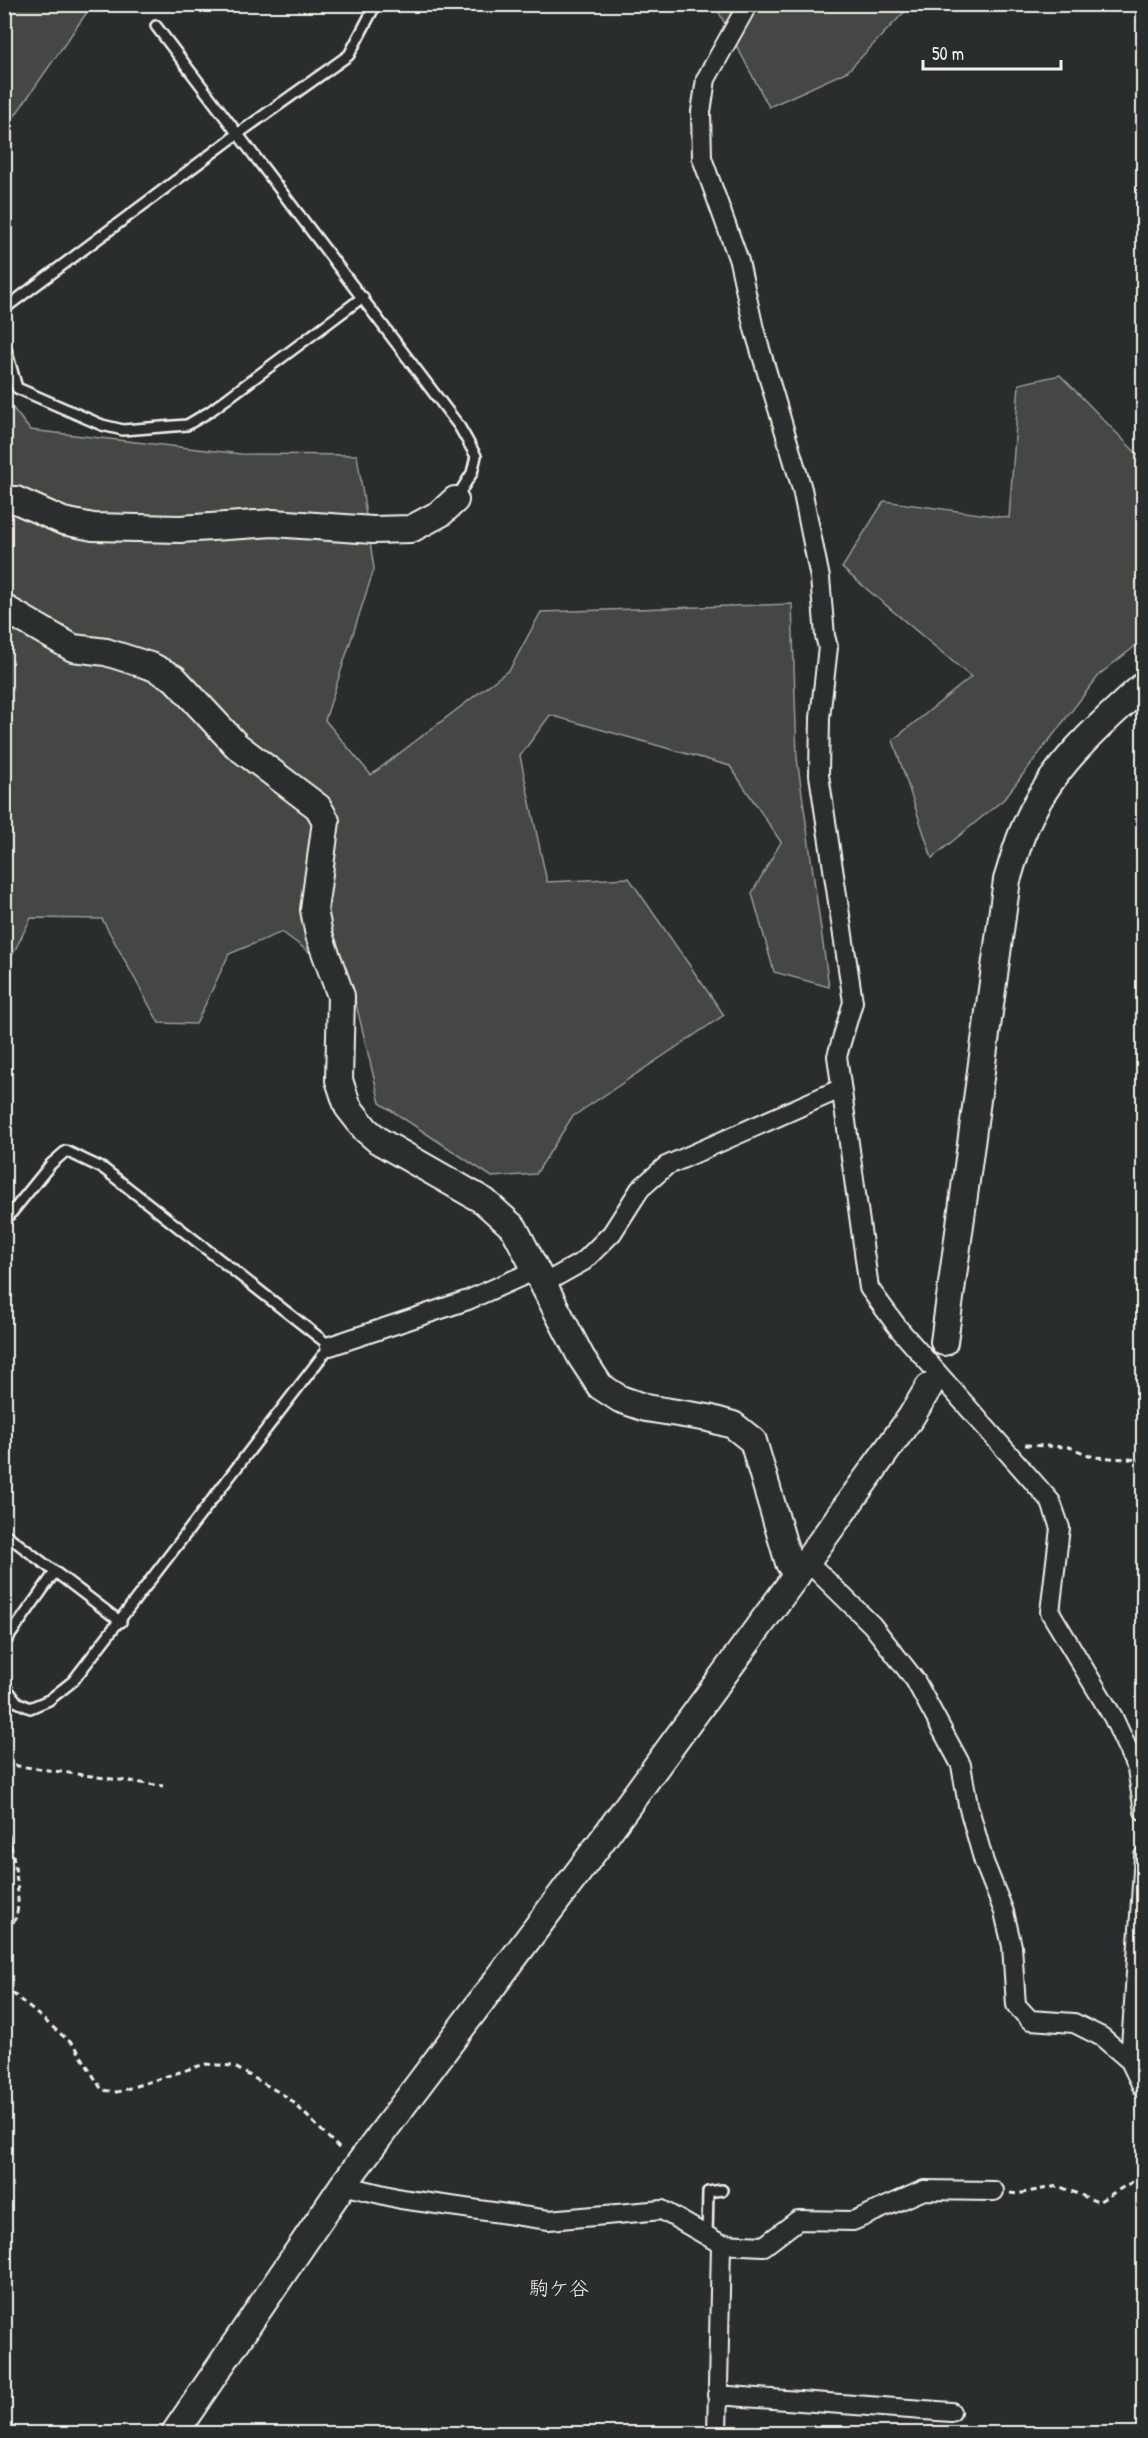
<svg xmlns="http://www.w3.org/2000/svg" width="1148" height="2438" font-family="'Patrick Hand','Klee One',sans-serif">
  <rect width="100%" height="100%" fill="#2a2d2e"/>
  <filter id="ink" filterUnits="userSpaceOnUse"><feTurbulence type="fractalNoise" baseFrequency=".0167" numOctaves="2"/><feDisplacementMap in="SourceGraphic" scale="12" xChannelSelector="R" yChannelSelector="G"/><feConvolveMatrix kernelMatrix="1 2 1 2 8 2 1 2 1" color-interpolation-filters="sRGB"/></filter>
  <g filter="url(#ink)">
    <path fill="#444645" stroke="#9c9c96" stroke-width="1.5" d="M5,4L92,5L5,130L4,5Z
      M715,5H911L848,71L769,107Z
      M1060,375L1143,460V640L1100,674L1004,799L932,858L893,740L971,677L842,568L884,501L1009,518L1019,384Z
      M5,398L30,430L241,454L357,455L374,569L325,720L371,775L510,669L541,612L792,604L797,758L829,987L774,972L752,893L781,842L730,766L550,715L520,756L547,882L629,878L724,1015L572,1117L536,1174L492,1177L380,1103L351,983L282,932L229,954L196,1024L159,1023L102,919L31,918L5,970Z"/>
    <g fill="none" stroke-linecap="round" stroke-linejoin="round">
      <defs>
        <path id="lane" d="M156,26L459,426L476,456L472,473L455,500
          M4,309L239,133L349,55L376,4
          M4,342L17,388L102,425L123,430L187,425L209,412L363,297
          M4,1222L51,1164L66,1151L104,1169L330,1346L73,1681L49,1700L30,1708L17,1702L4,1685
          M4,1533L121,1622
          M4,1644L55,1572
          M707,2236L708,2192L722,2190"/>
        <path id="street" d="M748,4L706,79L701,112L702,158L739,261L754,329L802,489L820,578L825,636L828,647L820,718L819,775L853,1002L837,1056L869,1288L899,1329L1051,1502L1060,1528L1050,1612L1113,1717L1137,1769L1144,1811
          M543,1284L584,1261L612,1233L640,1189L666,1166L840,1089
          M330,1346L468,1300L536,1270
          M807,1561L872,1625L915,1680L961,1765L968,1805L984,1862L1004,1912L1012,1946L1016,2005L1030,2020L1074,2023L1102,2037L1130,2061
          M1144,1856L1130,2061L1144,2090
          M343,2185L401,2199L549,2220L662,2210L721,2244L764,2246L798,2220L853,2221L924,2190L994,2191
          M717,2395L951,2412
          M717,2434L721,2244"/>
        <path id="secondary" d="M4,500H16L63,521L93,527L180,529L273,523L373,530L411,529L441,513L455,500
          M4,608L73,648L106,652L153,667L174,678L237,746L318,807L326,821L314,910L319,935L341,996L339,1080L348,1107L366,1130L379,1141L484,1201L514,1228L581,1357L600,1386L620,1399L646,1408L708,1418L733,1425L753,1441L789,1563L797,1575
          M944,1342L1007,880C1013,862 1017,844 1025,827C1049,769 1098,726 1144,685
          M174,2434L343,2185L598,1846L807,1561L911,1417L929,1387"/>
      </defs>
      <use href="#lane" stroke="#f4f1e8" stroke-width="14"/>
      <use href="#street" stroke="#f4f1e8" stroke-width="22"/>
      <use href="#secondary" stroke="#f4f1e8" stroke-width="30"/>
      <path stroke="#f4f1e8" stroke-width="3" stroke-dasharray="6 4.5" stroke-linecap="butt" d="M1025,1445L1069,1447L1094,1457L1144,1460
        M4,1764L163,1786
        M4,1814C10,1839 23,1894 16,1917C14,1923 8,1927 4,1932
        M4,1986L75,2046L102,2090L117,2092L205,2064L233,2066L289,2098L342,2151
        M1010,2193L1017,2194L1058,2186L1098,2202L1144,2175"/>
      <use href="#lane" stroke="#2a2d2e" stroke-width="9"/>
      <use href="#street" stroke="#2a2d2e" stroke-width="18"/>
      <use href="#secondary" stroke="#2a2d2e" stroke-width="26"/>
    </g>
  </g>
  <g text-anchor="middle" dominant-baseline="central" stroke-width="5" stroke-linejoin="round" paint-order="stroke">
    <g font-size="20" fill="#f4f1e8" stroke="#2a2d2e">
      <text x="559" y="2287">駒ケ谷</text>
    </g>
  </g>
  <rect width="1148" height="2438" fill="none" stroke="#2a2d2e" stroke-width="24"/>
  <rect x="12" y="12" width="1124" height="2414" fill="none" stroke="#f4f1e8" stroke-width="2" filter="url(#ink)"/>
  <path d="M923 60v9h138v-9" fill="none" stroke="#f4f1e8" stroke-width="3"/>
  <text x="932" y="60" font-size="18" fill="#f4f1e8" stroke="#2a2d2e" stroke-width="4.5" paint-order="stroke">50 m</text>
</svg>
